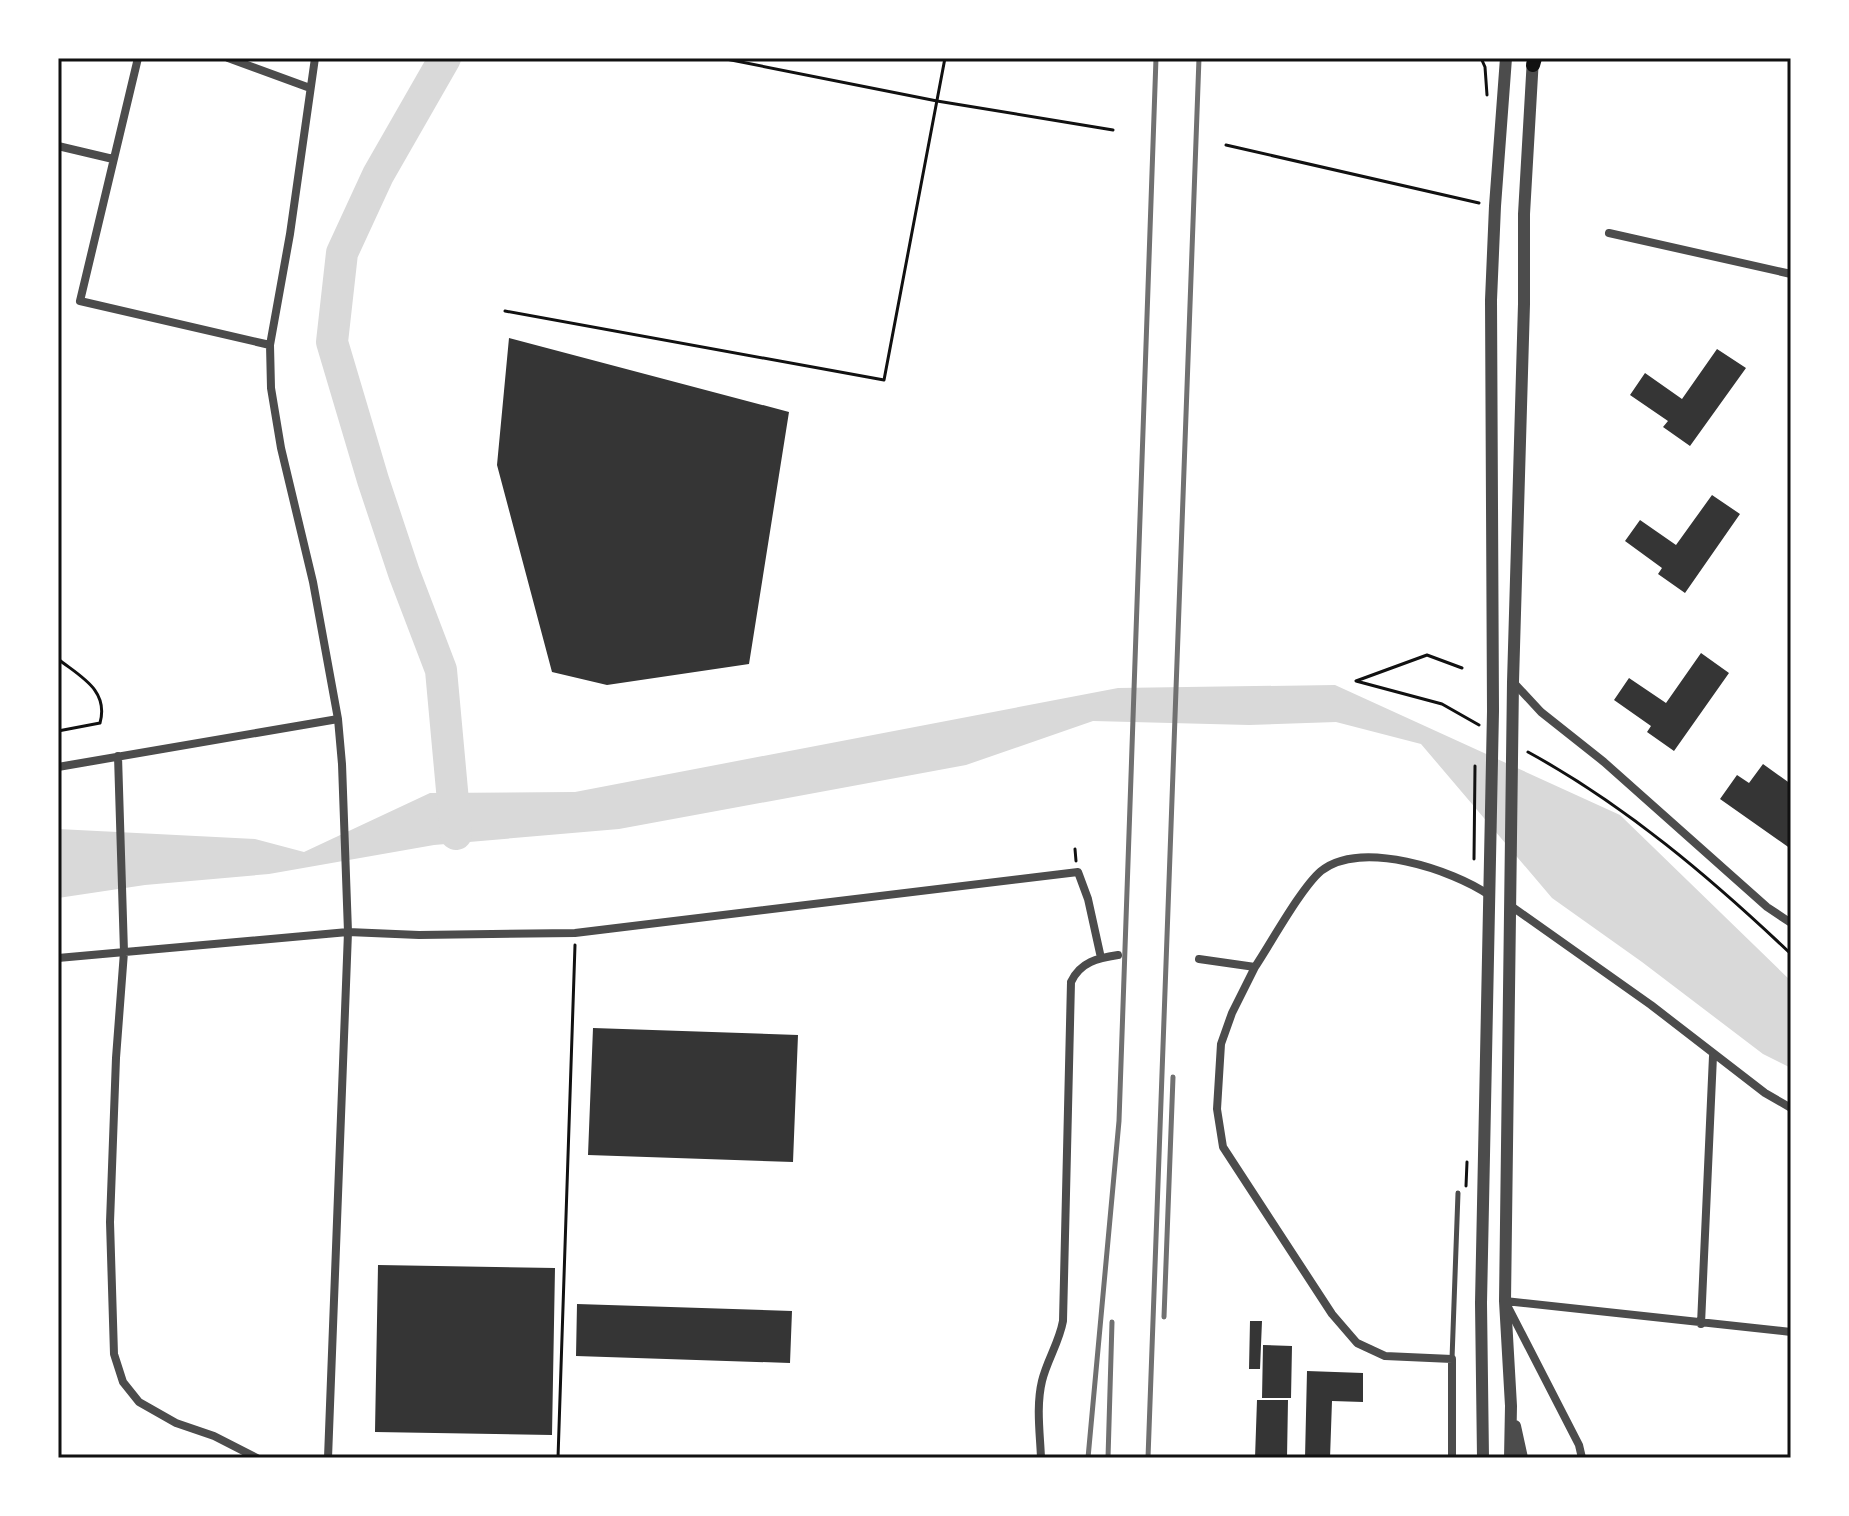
<svg xmlns="http://www.w3.org/2000/svg" width="1849" height="1516" font-family="'Public Sans',sans-serif">
  <rect width="100%" height="100%" fill="#fff"/>
  <path fill="#d9d9d9" d="M1335,685L1620,815L1791,981V1068L1763,1054L1642,962L1552,898L1421,744L1336,722L1249,725L1093,721L966,765L619,829L434,845L269,874L145,885L58,898V829L255,839L304,852L430,793L575,792L1118,688Z"/>
  <g fill="none" stroke-linecap="round" stroke-linejoin="round">
    <path stroke="#d9d9d9" stroke-width="32" d="M445,58L378,175L342,253L332,342L373,480L404,573L441,670L456,834"/>
  </g>
  <path fill="#353535" d="M509,338L789,412L749,664L607,685L552,672L497,465Z
    M1717,349L1746,368L1690,446L1663,427L1668,421L1630,395L1645,373L1682,399Z
    M1712,495L1740,514L1685,593L1658,574L1662,568L1625,541L1640,520L1676,545Z
    M1701,653L1729,673L1674,751L1647,732L1651,726L1614,700L1629,678L1666,703Z
    M1763,764L1791,784V849L1720,799L1737,775L1749,783Z
    M593,1028L798,1035L793,1162L588,1155Z
    M378,1265L555,1268L552,1435L375,1432Z
    M577,1304L792,1311L790,1363L576,1356Z
    M1250,1321H1262L1260,1369H1249Z
    M1263,1345L1292,1346L1291,1398H1262Z
    M1307,1371L1363,1373V1402L1332,1401L1330,1458H1305Z
    M1257,1400H1288L1287,1458H1255Z"/>
  <g fill="none" stroke-linecap="round" stroke-linejoin="round">
    <path stroke="#111" stroke-width="3" d="M721,58L937,101L1113,130
      M1481,58L1485,67L1487,95
      M1226,145L1479,203
      M505,311L884,380L945,58
      M58,659C81,677 109,690 100,723L58,731
      M1462,668L1427,655L1356,681L1442,704L1479,725
      M1528,752C1625,805 1711,878 1791,954
      M1075,849L1076,861
      M1474,859L1475,766
      M1466,1186L1467,1162
      M558,1458L575,945"/>
    <path stroke="#4c4c4c" stroke-width="5" d="M1452,1359L1458,1193"/>
    <path stroke="#4c4c4c" stroke-width="8" d="M138,58L80,301L270,345
      M228,58L310,88
      M315,58L290,234L270,345L271,388L281,448L313,582L338,719L342,764L348,932L328,1458
      M58,146L113,159
      M1609,233L1791,274
      M1514,683L1541,712L1604,762L1767,907L1791,923
      M118,756L124,952L116,1058L110,1222L114,1354L123,1382L139,1402L176,1423L214,1436L257,1458
      M58,767L338,719
      M1511,906L1651,1005L1765,1093L1791,1108
      M58,958L348,932L419,935L575,933L1078,872L1088,899L1101,958
      M1199,959L1255,967C1271,943 1301,888 1321,871C1361,839 1453,870 1489,895
      M1255,967L1232,1013L1221,1044L1217,1109L1223,1147L1332,1314L1357,1343L1385,1356L1452,1359V1458
      M1505,1301L1791,1332
      M1507,1305L1579,1445L1582,1458
      M1701,1324L1713,1056
      M1041,1458C1040,1433 1036,1406 1042,1381C1047,1360 1059,1343 1063,1321L1071,982C1080,962 1098,958 1118,955"/>
    <path stroke="#4c4c4c" stroke-width="12" d="M1515,1426L1522,1458
      M1483,1458L1481,1303L1493,711L1491,300L1495,206L1506,58
      M1510,1458L1511,1406L1505,1301L1513,682L1524,304V214L1533,58"/>
    <path stroke="#111" stroke-width="14" d="M1533,65L1535,58"/>
    <path stroke="#707070" stroke-width="5" d="M1164,1317L1173,1077
      M1088,1458L1119,1121L1156,58
      M1108,1458L1112,1322
      M1148,1458L1199,58"/>
  </g>
  <rect width="1849" height="1516" fill="none" stroke="#ffffff" stroke-width="120"/>
  <rect x="60" y="60" width="1729" height="1396" fill="none" stroke="#111" stroke-width="3"/>
</svg>
